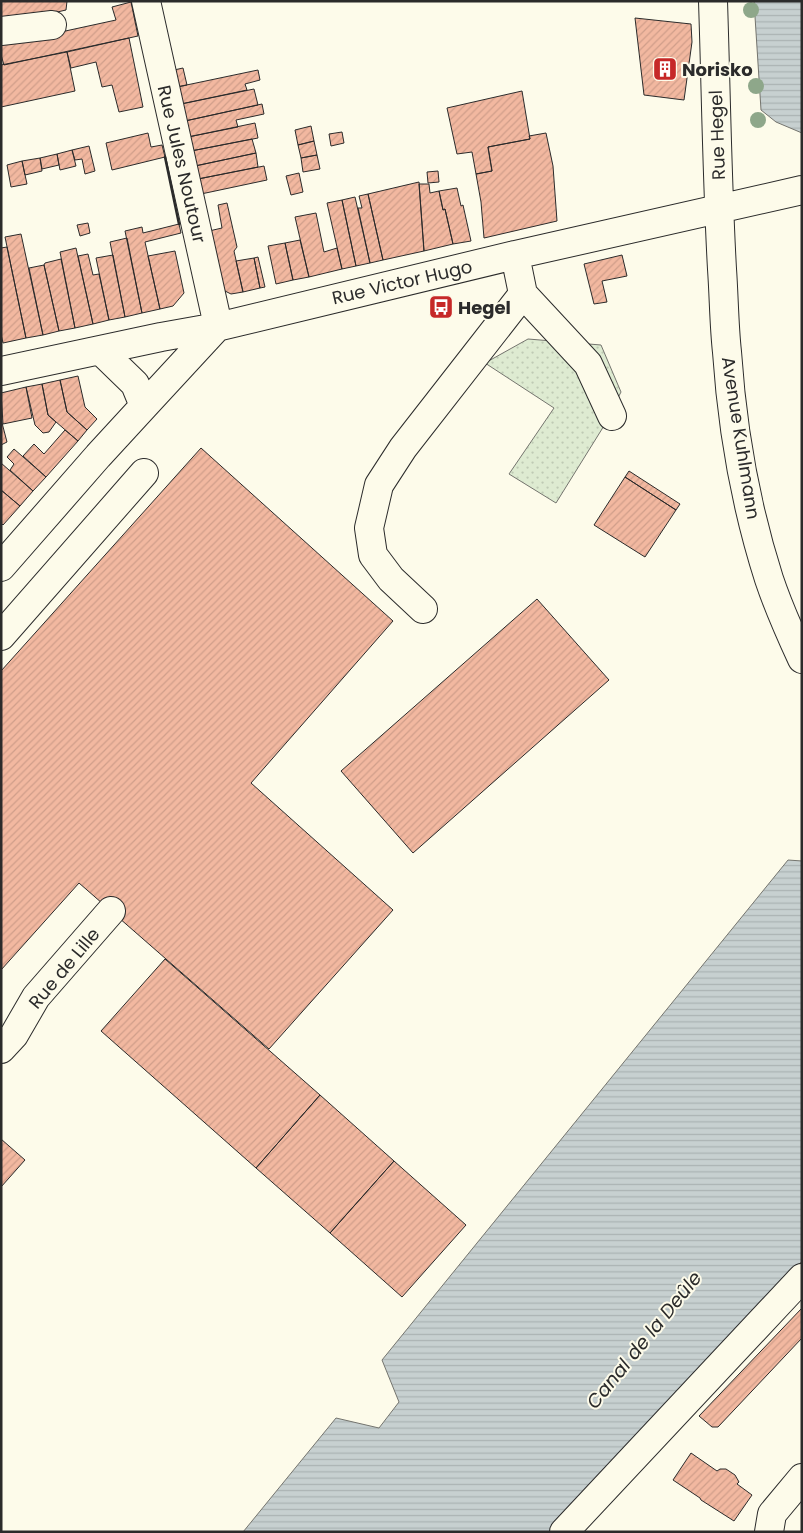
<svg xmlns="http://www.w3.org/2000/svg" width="803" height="1533" font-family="Poppins,sans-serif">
  <defs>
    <pattern id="grass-dots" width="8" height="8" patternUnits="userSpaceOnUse" patternTransform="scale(1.25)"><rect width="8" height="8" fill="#deebd1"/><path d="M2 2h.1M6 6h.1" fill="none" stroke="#bfcab4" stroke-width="1.8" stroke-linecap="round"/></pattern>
    <pattern id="water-rules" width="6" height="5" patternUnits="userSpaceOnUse" patternTransform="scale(1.25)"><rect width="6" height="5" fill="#c7d0d0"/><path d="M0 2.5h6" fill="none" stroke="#abb3b3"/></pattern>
    <pattern id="building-hatch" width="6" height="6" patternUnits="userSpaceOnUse" patternTransform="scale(1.25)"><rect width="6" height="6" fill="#f2b8a0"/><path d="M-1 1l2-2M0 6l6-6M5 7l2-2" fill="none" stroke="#d09e8a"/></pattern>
  </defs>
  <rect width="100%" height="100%" fill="#fdfbea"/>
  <path fill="url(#grass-dots)" stroke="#74746e" d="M528,339L601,345L621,392L602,429L556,503L509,474L554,408L485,363Z"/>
  <path fill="url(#water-rules)" stroke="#74746e" d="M754,1H802V133L776,122L761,110Z
    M788,860L802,861V1261L549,1532H243L336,1418L379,1428L399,1402L382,1360Z"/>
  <path fill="url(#building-hatch)" stroke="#2b2b2b" d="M1,1H67L66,10L44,15L1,20Z
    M131,2L138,36L4,65L1,55V45L116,20L112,7Z
    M635,18L691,24L692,42L684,100L644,95Z
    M129,38L143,107L119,112L112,85L102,87L96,62L71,68L67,52Z
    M67,52L75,91L1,107V65Z
    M183,68L187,85L177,87L174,70Z
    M258,70L260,80L245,84L247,90L181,104L177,87Z
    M254,89L258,105L185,121L181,104Z
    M522,91L530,139L488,147L492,171L476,174L472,152L457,154L447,108Z
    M262,104L264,114L236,120L238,127L188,137L185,121Z
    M255,123L258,138L191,151L188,137Z
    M311,126L314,141L298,145L295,130Z
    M342,132L344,143L331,146L329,134Z
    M148,133L151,147L162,145L165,157L112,170L106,143Z
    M546,133L553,166L557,221L484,238L481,202L476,174L492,171L488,147L530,139L529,136Z
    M252,139L256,153L195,166L191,151Z
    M314,141L317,155L301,158L298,145Z
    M89,146L95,171L85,174L82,159L75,160L72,150Z
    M72,150L76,166L60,170L57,154Z
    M256,153L258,167L198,179L195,166Z
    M57,154L59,165L42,169L40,158Z
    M317,155L320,169L303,172L301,158Z
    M40,158L42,171L25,175L22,161Z
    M22,161L27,184L11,187L7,165Z
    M264,166L267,180L201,194L198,179Z
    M438,171L439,182L428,183L427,172Z
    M299,173L303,192L291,195L286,176Z
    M419,182L424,251L383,260L368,194Z
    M419,184H429L430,193L439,191L443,210L445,209L453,244L424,251Z
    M457,188L461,206L463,205L471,241L453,244L445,209L443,210L439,191Z
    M368,194L383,260L370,263L358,208H362L359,196Z
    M355,197L370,263L356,266L342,200Z
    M342,200L356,266L342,269L327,203Z
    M227,203L237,247L234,251L243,292L231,294L221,289L209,231L222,228L218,205Z
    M316,213L324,252L337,248L342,269L309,277L295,217Z
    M88,223L90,233L80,236L77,225Z
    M179,224L181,233L145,242L160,309L142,313L125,231L142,227L143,233Z
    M21,234L43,335L26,338L5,237Z
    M127,238L142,313L125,317L110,242Z
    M300,240L309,277L293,280L285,243Z
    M285,243L293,280L276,284L268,246Z
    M7,247L26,338L3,343L1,334V248Z
    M76,248L93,324L75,328L60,252Z
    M175,251L184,293L173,306L160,309L148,256Z
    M88,254L93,275L99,274L109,320L93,324L78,256Z
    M113,255L125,317L109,320L96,258Z
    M622,255L627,276L602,281L607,302L594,304L584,264Z
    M258,257L265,287L260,288L254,258Z
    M254,258L260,288L243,292L236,261Z
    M61,259L75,328L59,331L44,265L45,263Z
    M44,265L59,331L43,335L29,268Z
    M78,376L85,407L97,419L87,430L67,412L60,380Z
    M60,380L67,412L87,430L78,441L48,415L42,384Z
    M42,384L48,415L56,422L49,432L43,433L35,425L26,387Z
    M26,387L32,418L3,424L1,393Z
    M1,419L7,442L1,445Z
    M65,430L78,441L46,477L23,456L34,444L44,454Z
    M201,448L393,621L251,783L393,910L269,1049L79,883L1,970V671Z
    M14,449L46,477L33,491L10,470L14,464L7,457Z
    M1,463L33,491L20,506L1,490Z
    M629,471L680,504L676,510L625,477Z
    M625,477L676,510L645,557L594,525Z
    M1,490L20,506L3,525L1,523Z
    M537,599L609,680L413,853L341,771Z
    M165,959L320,1095L256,1168L101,1031Z
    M320,1095L394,1161L330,1233L256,1168Z
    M1,1139L25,1160L1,1187Z
    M394,1161L466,1225L402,1297L330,1233Z
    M802,1308V1338L718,1427H712L699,1416Z
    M691,1453L717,1471L720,1469H726L735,1475L739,1482L737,1484L752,1495L734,1521L701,1500L700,1498L673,1480Z"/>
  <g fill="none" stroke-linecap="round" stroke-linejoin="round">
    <defs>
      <path id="minor" d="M713,1C716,91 717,180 722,269C724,297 724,325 727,352C732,427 746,507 769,579C778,606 790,633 802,659
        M1,31L52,25
        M515,255L523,294L588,364L612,416
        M1,371L161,337L217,327L515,255L802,190
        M144,406L217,327L215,312L146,1
        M1,567L98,456L144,406L135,384L100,350
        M423,609L391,579L373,555L369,528L379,485L403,448L523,294
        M1,636L144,473
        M1,1049L14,1035L36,997L111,911
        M564,1532L802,1278
        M769,1532L772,1514L802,1478"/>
    </defs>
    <use href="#minor" stroke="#2b2b2b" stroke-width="30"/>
    <use href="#minor" stroke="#fdfbea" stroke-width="28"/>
    <path stroke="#2b2b2b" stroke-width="2.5" d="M165,157L179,224"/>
  </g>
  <g fill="#8ea78a">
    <circle cx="751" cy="10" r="8"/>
    <circle cx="756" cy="86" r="8"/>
    <circle cx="758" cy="120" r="8"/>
  </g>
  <defs>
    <symbol id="building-square" viewBox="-11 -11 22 22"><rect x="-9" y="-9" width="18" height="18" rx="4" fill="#c62828" stroke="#fdfbea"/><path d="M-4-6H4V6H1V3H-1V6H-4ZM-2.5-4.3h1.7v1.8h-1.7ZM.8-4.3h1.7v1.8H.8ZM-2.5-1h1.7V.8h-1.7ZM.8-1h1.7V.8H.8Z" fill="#fff"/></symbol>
    <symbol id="bus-square" viewBox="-11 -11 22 22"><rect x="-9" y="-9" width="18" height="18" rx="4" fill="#c62828" stroke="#fdfbea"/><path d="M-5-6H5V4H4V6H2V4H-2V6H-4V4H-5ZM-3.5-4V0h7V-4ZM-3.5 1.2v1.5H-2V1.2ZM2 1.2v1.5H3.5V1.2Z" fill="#fff"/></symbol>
  </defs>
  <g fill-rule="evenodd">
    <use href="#building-square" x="651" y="55" width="28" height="28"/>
    <use href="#bus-square" x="427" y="293" width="28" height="28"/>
  </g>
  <g text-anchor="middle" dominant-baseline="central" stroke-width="4" stroke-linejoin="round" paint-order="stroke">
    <g font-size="18" font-weight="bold" fill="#2b2b2b" stroke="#fdfbea" text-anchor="start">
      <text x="682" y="69">Norisko</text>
      <text x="458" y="307">Hegel</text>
    </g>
    <g font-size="18" fill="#2b2b2b" stroke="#fdfbea">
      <text transform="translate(717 135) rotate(-92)">Rue Hegel</text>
      <text transform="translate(182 164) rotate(77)">Rue Jules Noutour</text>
      <text transform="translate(402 282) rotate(-13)">Rue Victor Hugo</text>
      <text transform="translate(741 438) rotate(81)">Avenue Kuhlmann</text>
      <text transform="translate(64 968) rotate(-50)">Rue de Lille</text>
    </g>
    <g font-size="19" font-style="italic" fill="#2b2b2b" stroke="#fdfbea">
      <text transform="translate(644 1340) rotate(-51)">Canal de la Deûle</text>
    </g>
  </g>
  <rect width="803" height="1533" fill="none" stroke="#2b2b2b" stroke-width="5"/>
</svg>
